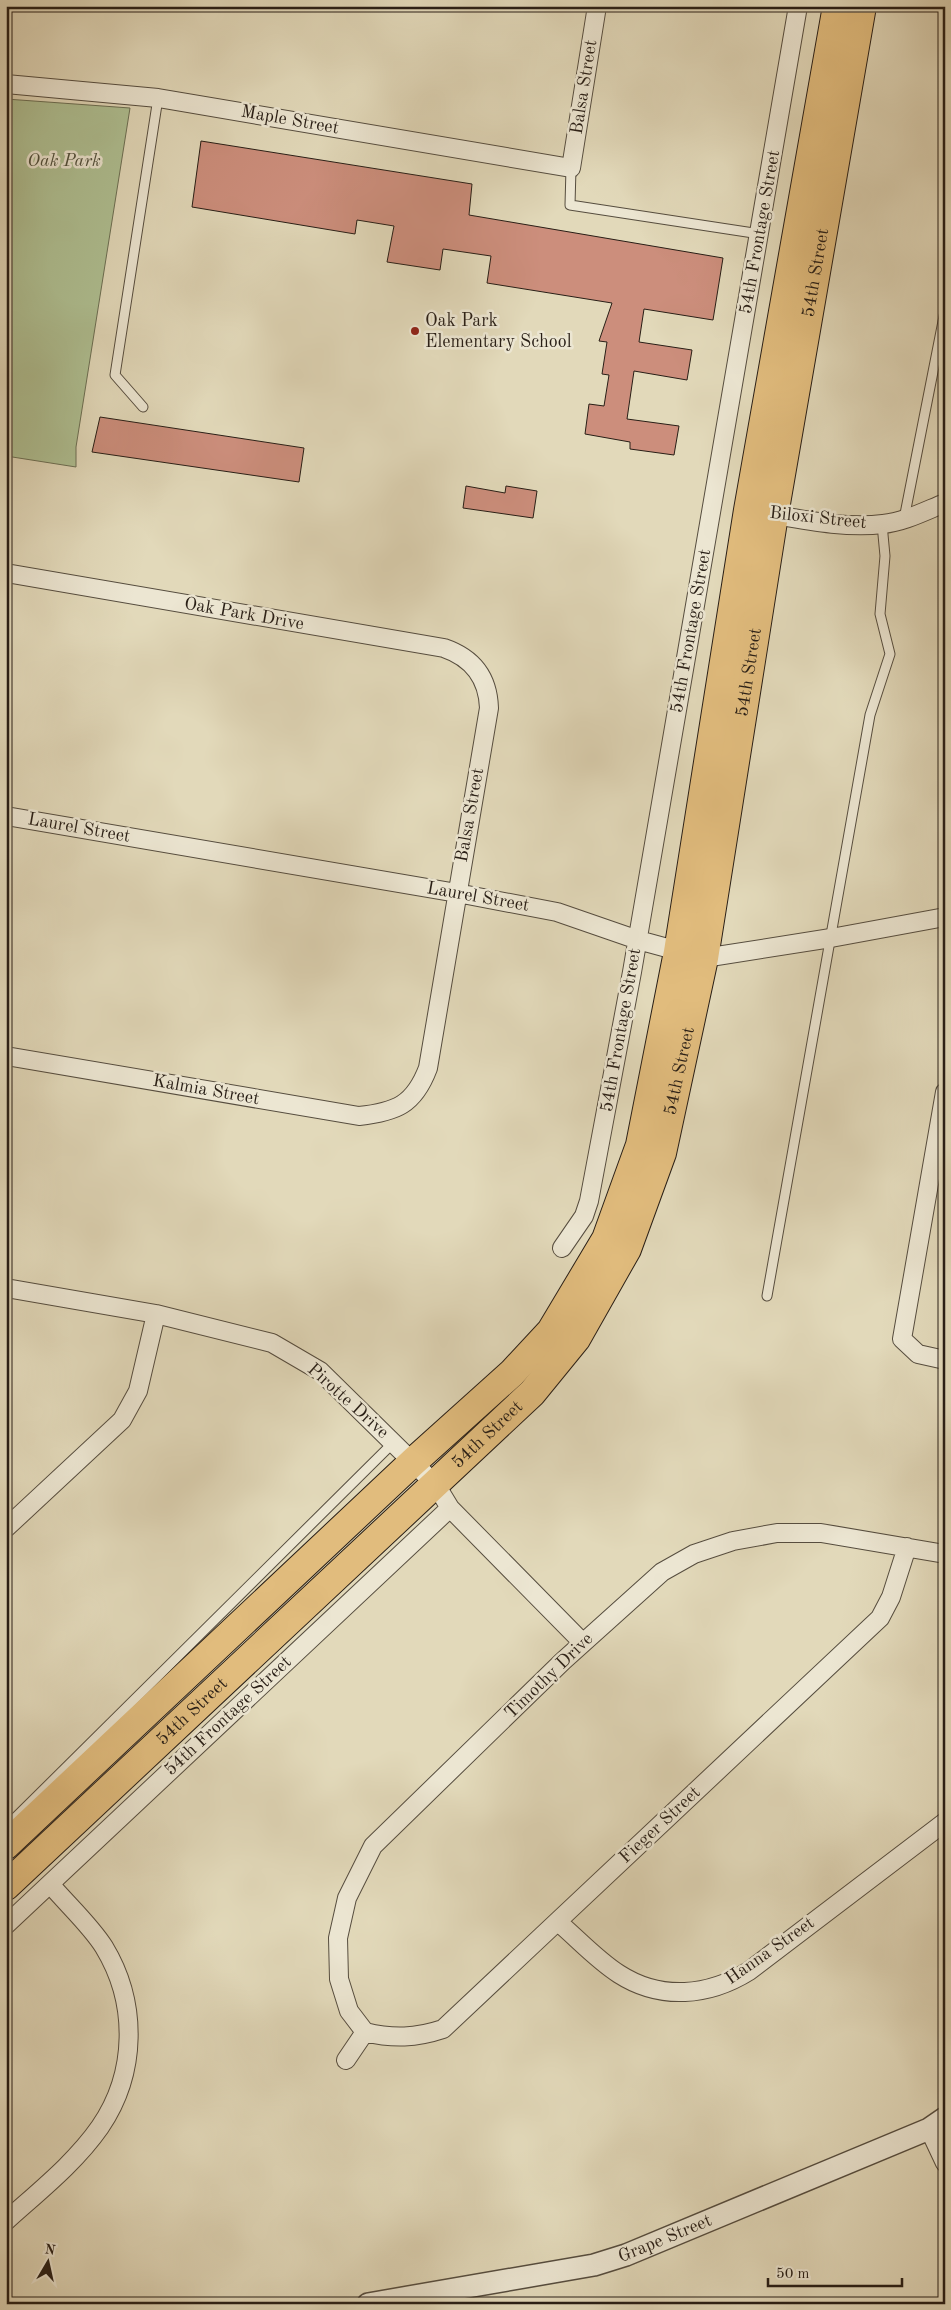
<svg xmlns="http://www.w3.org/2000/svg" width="951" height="2310" font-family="'Old Standard TT',serif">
  <rect width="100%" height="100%" fill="#e2d9ba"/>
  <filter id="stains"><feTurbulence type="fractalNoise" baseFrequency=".004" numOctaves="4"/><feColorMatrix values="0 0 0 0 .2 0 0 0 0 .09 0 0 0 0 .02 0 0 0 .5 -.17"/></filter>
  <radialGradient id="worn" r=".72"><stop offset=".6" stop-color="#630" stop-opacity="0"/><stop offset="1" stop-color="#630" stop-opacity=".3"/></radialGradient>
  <path fill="#afc093" stroke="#6c6f54" d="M6,99L130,108L76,447V467L6,456Z"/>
  <path fill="#cc8e7c" stroke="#281e16" d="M201,141L472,184L469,215L723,258L713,320L644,309L639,342L692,350L687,380L634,371L627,419L679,426L674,455L630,449V442L585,434L589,404L604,406L609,375L602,374L607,342L599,341L612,303L487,283L491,256L443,249L440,270L387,262L394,226L357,220L355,234L192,207Z
    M100,417L304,448L299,482L92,452Z
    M466,486L505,493L506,486L537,491L533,518L463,508Z"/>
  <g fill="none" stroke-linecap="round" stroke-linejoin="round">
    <defs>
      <path id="service" d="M571,168L570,205L760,234
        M143,407L115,375L158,98
        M904,519L945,311
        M767,1296L870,715L890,654L880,614L885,556L882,524
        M15,1818L394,1442"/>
      <path id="minor" d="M6,84L158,98L571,168L597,6
        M764,513C800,519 845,529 883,524C904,522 925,511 945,503
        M6,573L444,648C473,658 488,678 489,708L428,1068C414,1105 396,1112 359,1116L6,1056
        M6,816L457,893L557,912L638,940L704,958L831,938L945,917
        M945,1092L902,1339L918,1354L945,1360
        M562,1248L584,1216L589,1201L632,972L798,6
        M6,1288L156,1314L272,1343L320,1371L436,1485L450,1508L583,1643
        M6,1528L122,1420L138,1391L156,1314
        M558,1922C578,1939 597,1960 619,1974C661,2001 709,1996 749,1971L945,1822
        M6,1925L450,1508
        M365,2032L349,2011L339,1979L338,1938L347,1898L373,1846L563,1661L662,1572L694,1554L733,1541L777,1533H821L945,1554
        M365,2032C393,2039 416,2038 443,2029L880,1618L891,1597L907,1547
        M346,2060L365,2032
        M929,2129L945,2163
        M6,2221C38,2192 75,2163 100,2127C137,2073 138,2003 104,1947C91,1926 67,1904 50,1884"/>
      <g id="tertiary">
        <path id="s1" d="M368,2304L594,2265L626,2255L929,2129L945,2118"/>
      </g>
      <g id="primary">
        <path d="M6,1845L413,1462L512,1373L551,1331L606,1239L640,1145L678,952L748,510L837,6"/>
        <path id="s2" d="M6,1886L532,1393L576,1339L627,1249L662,1153L704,958L774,515L862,6"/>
      </g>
    </defs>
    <use href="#service" stroke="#564d3f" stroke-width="11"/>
    <use href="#minor" stroke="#564d3f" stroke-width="20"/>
    <use href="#tertiary" stroke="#564d3f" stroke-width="24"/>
    <use href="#primary" stroke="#281e16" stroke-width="30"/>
    <use href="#service" stroke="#ece6d2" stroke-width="9"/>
    <use href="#minor" stroke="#ece6d2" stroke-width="18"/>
    <use href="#tertiary" stroke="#ece6d2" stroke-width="21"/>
    <use href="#primary" stroke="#e1bc7d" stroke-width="28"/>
  </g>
  <circle fill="#8f2418" stroke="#ece6d2" stroke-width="2" cx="415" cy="331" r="5"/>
  <g text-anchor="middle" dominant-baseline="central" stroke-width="5" stroke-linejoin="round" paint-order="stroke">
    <g font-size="18" fill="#281e16" stroke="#ece6d2">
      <text transform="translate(584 87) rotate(-81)">Balsa Street</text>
      <text transform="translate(290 120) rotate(10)">Maple Street</text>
      <text transform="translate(760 232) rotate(-80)">54th Frontage Street</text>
      <text stroke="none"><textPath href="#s2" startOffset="1890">54th Street</textPath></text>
      <text transform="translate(818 518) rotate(6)">Biloxi Street</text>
      <text transform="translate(244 614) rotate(10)">Oak Park Drive</text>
      <text transform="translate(691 631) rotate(-80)">54th Frontage Street</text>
      <text stroke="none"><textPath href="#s2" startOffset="1485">54th Street</textPath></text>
      <text transform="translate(470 815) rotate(-80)">Balsa Street</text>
      <text transform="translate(79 828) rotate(10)">Laurel Street</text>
      <text transform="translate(478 897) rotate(10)">Laurel Street</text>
      <text transform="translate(621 1030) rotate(-80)">54th Frontage Street</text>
      <text stroke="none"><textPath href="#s2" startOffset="1080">54th Street</textPath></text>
      <text transform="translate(206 1090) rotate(10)">Kalmia Street</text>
      <text transform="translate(348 1401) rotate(42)">Pirotte Drive</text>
      <text stroke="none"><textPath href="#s2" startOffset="660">54th Street</textPath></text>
      <text transform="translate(549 1676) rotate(-44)">Timothy Drive</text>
      <text stroke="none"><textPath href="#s2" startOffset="255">54th Street</textPath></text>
      <text transform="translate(228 1716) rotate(-43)">54th Frontage Street</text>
      <text transform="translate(660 1825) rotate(-43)">Fieger Street</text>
      <text transform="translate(770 1951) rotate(-35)">Hanna Street</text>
      <text stroke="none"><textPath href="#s1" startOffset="305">Grape Street</textPath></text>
    </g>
    <g font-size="18" font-style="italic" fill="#504f3c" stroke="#ece6d2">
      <text x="64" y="161">Oak Park</text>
    </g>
    <g font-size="18" fill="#281e16" stroke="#ece6d2" text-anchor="start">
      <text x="425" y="321">Oak Park<tspan x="425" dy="21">Elementary School</tspan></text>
    </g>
  </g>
  <rect width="951" height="2310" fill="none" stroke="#e2d9ba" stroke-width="25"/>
  <rect x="8" y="8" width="936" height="2295" fill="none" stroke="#281e16" stroke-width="2.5"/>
  <rect x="12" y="12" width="926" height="2285" fill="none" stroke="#281e16"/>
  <g transform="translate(48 2262) rotate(9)" stroke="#ece6d2" stroke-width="4" paint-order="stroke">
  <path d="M0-4L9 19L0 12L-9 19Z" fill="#281e16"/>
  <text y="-8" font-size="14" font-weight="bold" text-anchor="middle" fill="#281e16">N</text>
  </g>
  <path d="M768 2278v8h134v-8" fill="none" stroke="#281e16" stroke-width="2.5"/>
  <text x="776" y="2278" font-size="15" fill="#281e16" stroke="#ece6d2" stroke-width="4" paint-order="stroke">50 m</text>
  <rect width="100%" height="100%" filter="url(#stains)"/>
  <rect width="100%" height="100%" fill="url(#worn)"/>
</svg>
